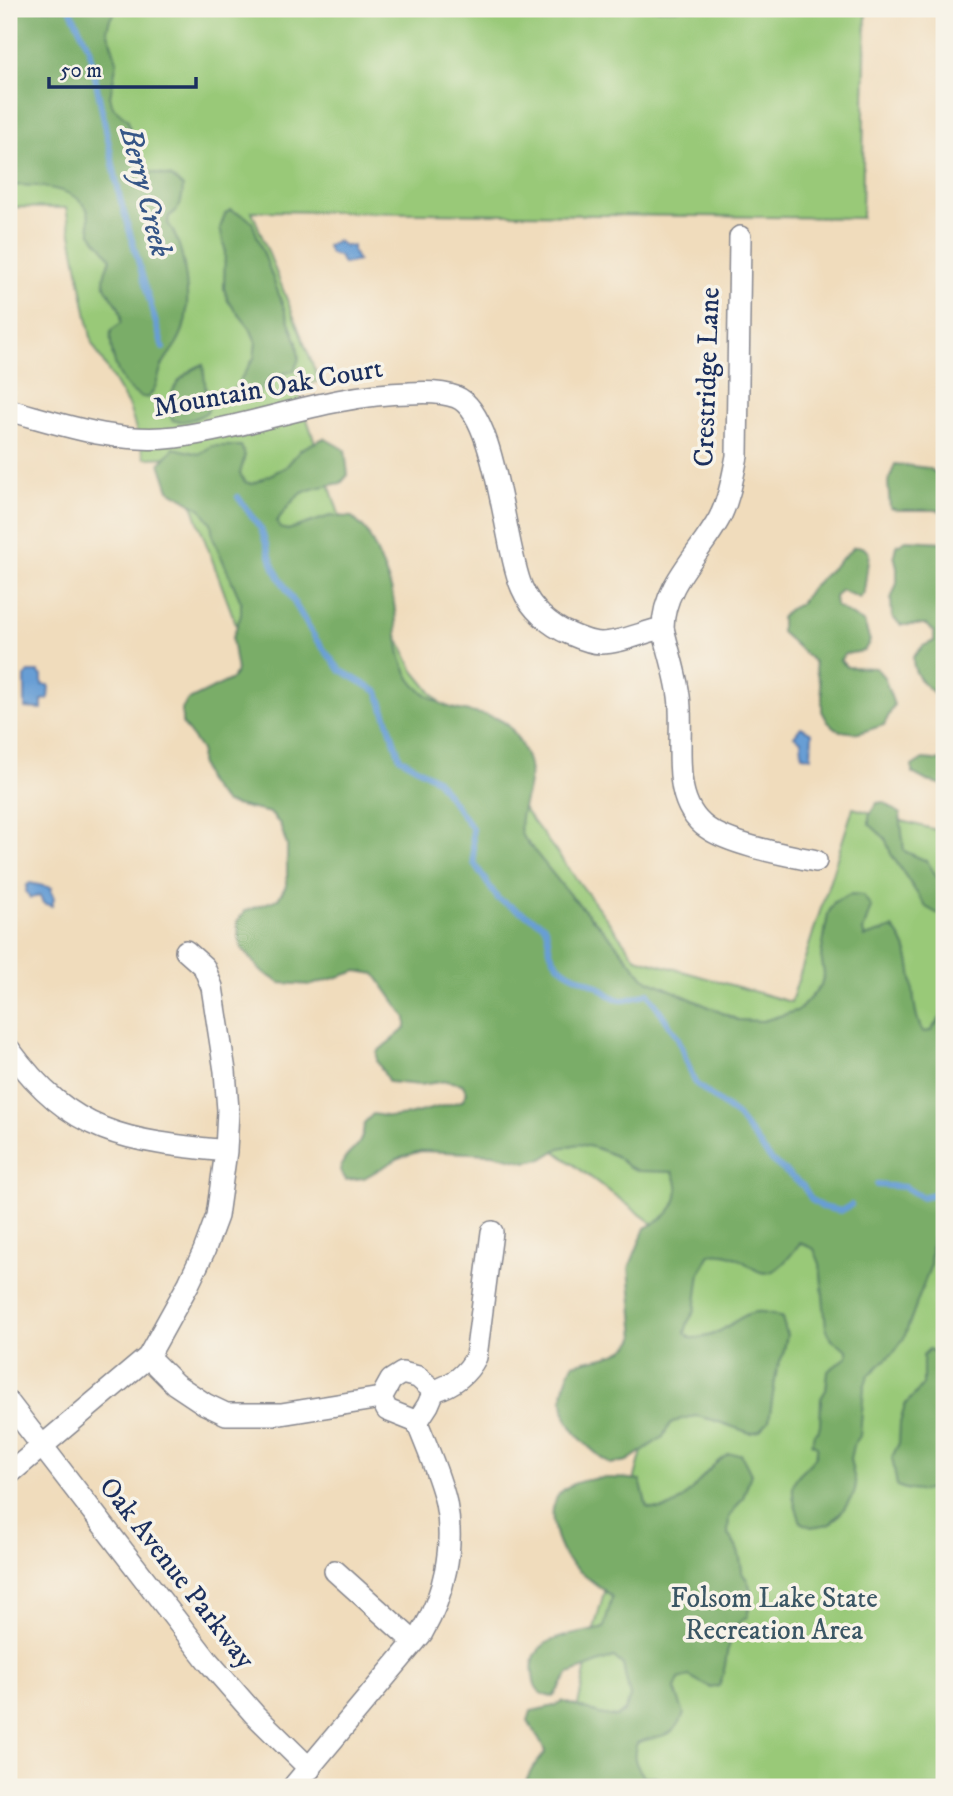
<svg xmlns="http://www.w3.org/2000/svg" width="953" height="1796" font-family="'IM FELL DW Pica',serif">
  <rect width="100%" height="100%" fill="#f7f3e8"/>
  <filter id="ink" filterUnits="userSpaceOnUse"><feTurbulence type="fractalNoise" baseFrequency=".0143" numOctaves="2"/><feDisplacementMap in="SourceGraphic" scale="14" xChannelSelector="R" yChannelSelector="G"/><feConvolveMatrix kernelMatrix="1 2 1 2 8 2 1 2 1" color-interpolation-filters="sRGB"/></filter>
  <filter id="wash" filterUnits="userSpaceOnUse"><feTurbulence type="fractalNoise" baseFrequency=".00686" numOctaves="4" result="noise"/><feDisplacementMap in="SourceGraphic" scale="28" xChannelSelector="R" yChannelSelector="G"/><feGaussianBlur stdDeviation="1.57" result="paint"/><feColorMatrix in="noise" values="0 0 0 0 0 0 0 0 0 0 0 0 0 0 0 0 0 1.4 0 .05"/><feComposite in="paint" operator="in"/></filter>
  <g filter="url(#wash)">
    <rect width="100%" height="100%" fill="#f0dcbc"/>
    <path fill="#99c978" stroke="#5a7c6b" stroke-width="2" d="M9,9H866L862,218L252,211L319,381L297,389L344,529L414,671L496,772L636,958L791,1002L853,808L944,832V1787H561L593,1633L695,1255L496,1107L247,654L196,516L177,457L145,458L129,407L92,343L66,208L9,207Z"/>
    <path fill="#7aad68" stroke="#4a6e63" stroke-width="2" d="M9,9H118L110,19L107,30L117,61L110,97L113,107L128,120L135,158L147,171L172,177L183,187C182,200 181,210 169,216L168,223C186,248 194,310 180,337C176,347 168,354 163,364C157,377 158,387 148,398C120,395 109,354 111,330L121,323C124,293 90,296 111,259C106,249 97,243 91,233C88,226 90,219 88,212C80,187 30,184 9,186Z
      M230,210L245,216L252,222L297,343L299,359L294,371L271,377L257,395L249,399L236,395L233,391L254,358L256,342L250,328L228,301L224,288L225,249L220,228L225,214Z
      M203,364L208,411C200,418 182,424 172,420C163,394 180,374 203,364Z
      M324,438L345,450L348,475L341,483C302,491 302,487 277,521L280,528L288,530L330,516L352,517C357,522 363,527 367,532C374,545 391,583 393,597C399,628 393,651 411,680C419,692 441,705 455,709C477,715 504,712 516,736C521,744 527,756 529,765C533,789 517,811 521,834L569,894L610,937L644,978L738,1020L763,1021L799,1010L821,986L824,973L821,956L828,914L834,902L850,894L863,895L871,907L863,931L865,937L893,928C921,958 906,1002 923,1032L930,1031L941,1017L944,1000V1226L932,1239L930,1267L904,1338L895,1351L868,1376L864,1388L860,1436L853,1446L850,1459L856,1485L854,1494L840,1514L830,1524L811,1527L801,1522C797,1511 792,1500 793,1488C793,1470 820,1465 817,1446L812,1443L814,1433L818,1431L820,1425L821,1398L826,1390L828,1371L847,1357V1350L832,1340L826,1328L820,1264L814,1249L800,1243C755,1307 757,1247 710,1254L700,1273L695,1311L688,1322L685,1333L691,1338C735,1339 739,1296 782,1318L787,1335L783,1355L777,1368L769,1421L759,1431L750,1433L713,1420L696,1416L681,1419L669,1425L663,1437L627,1461L610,1464C573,1437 548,1411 573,1364C594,1357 623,1359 635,1338L629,1268L645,1228C669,1217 686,1201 673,1172L638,1171L627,1166L616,1156L596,1148L579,1144L560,1148L542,1159L527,1162L493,1154L421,1151L401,1157L364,1178L346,1180L340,1170C345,1148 363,1153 364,1123L373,1114L391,1117L408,1115L462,1101L467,1092L462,1084L446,1081L420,1085L389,1082L377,1061V1052L406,1028V1018L375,974L357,971L312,985L280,983L261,971L241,947L237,922L245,911L278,899L287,884V846L280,824L270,813L226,803L216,793L206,780L200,762L201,750L182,723V709L187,701L232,679L237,671L232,639L241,615V602L213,538L211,523L201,509L169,490L160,463L174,448L199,454L212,446H241L245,455L240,474L245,482L252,484L286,467L301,449Z
      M895,464L928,468L944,478V512L938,510H898L890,508L888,483Z
      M906,540L944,542V700C929,690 912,677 913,657L923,646L934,641V632L926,625H901L892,617L891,599L897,583V567L894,555L896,546Z
      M854,547H863L869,553L864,592L860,598L841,590L835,597L836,606L864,623L870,641L864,651L845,654L840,660L847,667L876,668L884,677L894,705L884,725L859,733L840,731L828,722L822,711V693L814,662L781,632V618L788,610L800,604L811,588Z
      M923,759L944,761V785L927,781L912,773V766Z
      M884,802L900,814L904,851L927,861L937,877L944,882V914L940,915L926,907L891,854L885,838L869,824V816L877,803Z
      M929,1349L937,1354L943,1364L944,1421L939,1428V1442L944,1451V1485C927,1492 914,1493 897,1486L892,1457L899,1443L900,1423L905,1405L923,1385V1355Z
      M729,1454H741L751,1474L743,1498L729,1517L728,1535C738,1546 740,1556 742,1570C743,1579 743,1572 747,1580C754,1592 750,1605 747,1617C743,1620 737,1623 734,1627C726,1637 728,1669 719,1686L711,1688L689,1676L679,1679L675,1689L684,1714C674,1740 659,1734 637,1743C632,1756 635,1765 644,1776H656L670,1784V1787H523L532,1769L545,1753C543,1740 533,1732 528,1721L531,1711L554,1706L562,1701L599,1714L616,1717L625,1711L630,1697L623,1665L614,1657L569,1674L553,1697C544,1696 536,1691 534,1681C523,1634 571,1637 604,1628L612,1597C597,1584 578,1573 566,1558C558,1547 555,1535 553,1522C546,1473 608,1476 640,1480L647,1507C678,1518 693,1485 711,1468C716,1462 723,1458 729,1454Z"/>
    <path fill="#679ed4" stroke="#416699" stroke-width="2" d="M337,241L345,246H353V252L358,261L343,264L339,256L330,254L327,246Z
      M29,672H38L42,676V685H49L48,699L42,700V709L25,708V677Z
      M801,727L812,733L811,757L802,756L801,741L794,736Z
      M30,883L52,888L51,891L54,898L52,906L43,903L40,896L30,898L26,891L27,885Z"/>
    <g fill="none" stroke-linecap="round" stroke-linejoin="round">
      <path stroke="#679ed4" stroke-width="6" d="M70,9L89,48L120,198L163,348
        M238,497L261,529L274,568L315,638L340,670L378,692L400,758L436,779L472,828L474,863L498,899L543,924C551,934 546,945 552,955C561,974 581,977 597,986C604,990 612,999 621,1000C630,1001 639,996 648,993L678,1038L695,1083L737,1116L772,1161L803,1186L812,1200L822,1207L841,1211L851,1205
        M877,1185L905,1187L921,1197L944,1192"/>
    </g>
  </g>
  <g filter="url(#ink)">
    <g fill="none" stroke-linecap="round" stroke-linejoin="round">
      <defs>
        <path id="minor" d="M9,410C64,425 117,444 175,437C254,427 328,394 409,393C423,392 443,392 456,397C497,412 504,548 522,588C531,609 550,626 570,634C579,638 591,643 601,643C621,643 643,632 663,628C663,585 700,554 719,519C729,500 733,476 737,456L740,237
          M663,628C668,650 676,673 679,696C685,738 667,800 707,828C731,845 787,855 816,861
          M9,1049C72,1135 126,1141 226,1151
          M148,1357L175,1384L205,1404L226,1414H281L381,1398L391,1380L402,1373L418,1377L434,1391
          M434,1391C453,1385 467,1375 476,1357L492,1232
          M381,1398L387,1410L417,1422
          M9,1403L207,1660L255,1715L310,1769
          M9,1474L148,1357L189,1283L204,1251L217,1216L226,1151L228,1110L225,1071L212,987L204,967L186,951
          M335,1571L414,1642
          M293,1787L422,1633C444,1595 455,1547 446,1503C440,1476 427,1448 417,1422L428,1405L434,1391"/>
      </defs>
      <use href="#minor" stroke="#86868d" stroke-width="24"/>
      <use href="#minor" stroke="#fff" stroke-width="21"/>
    </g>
  </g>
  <g text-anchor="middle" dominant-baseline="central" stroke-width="7" stroke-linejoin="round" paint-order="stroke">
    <g font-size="28" fill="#1b2f5e" stroke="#f7f3e8">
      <text transform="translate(707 377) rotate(-88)">Crestridge Lane</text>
      <text transform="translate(268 388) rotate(-10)">Mountain Oak Court</text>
      <text transform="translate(177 1573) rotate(52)">Oak Avenue Parkway</text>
    </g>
    <g font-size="28" fill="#3a5664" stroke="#f7f3e8">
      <text x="774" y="1598">Folsom Lake State<tspan x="774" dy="32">Recreation Area</tspan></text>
    </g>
    <g font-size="30" font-style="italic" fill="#365687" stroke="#f7f3e8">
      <text transform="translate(145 192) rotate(76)">Berry Creek</text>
    </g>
  </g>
  <rect width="953" height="1796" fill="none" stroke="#f7f3e8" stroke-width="35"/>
  <path d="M49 77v10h147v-10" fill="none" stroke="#1b2f5e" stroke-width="3.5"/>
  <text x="60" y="77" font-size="21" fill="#1b2f5e" stroke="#f7f3e8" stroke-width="5" paint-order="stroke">50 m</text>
</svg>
